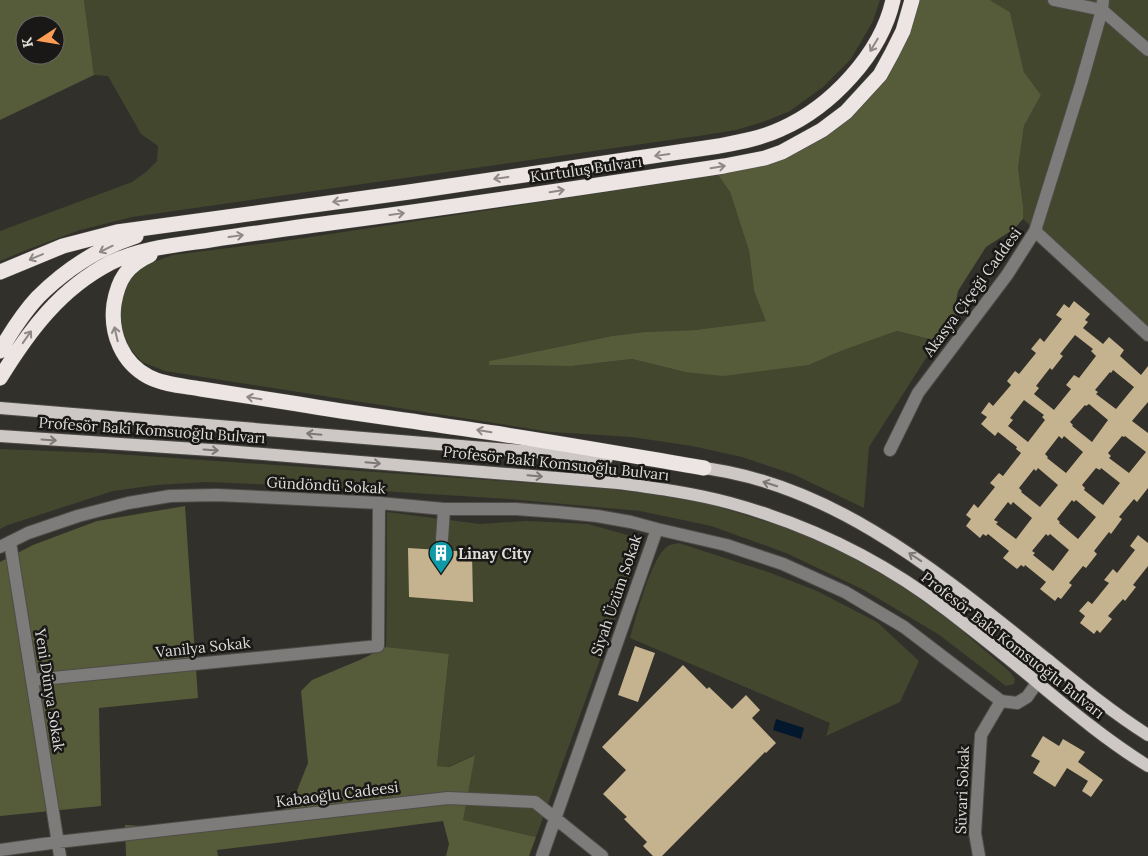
<svg xmlns="http://www.w3.org/2000/svg" width="1148" height="856" font-family="Lora,serif">
  <rect width="100%" height="100%" fill="#32302b"/>
  <path fill="#42472e" d="M84,0H880L873,21L851,59L823,87L790,111L763,122L736,130L705,135L132,217L80,230L29,249L0,261V231L132,182L146,172L157,161L158,146L141,134L108,76L94,75Z
    M990,0H1148V335L1023,219V205L1018,168L1024,126L1041,95L1024,72L1010,12Z
    M718,175L730,192L749,251L754,291L767,321L695,330L644,332L612,336L489,361V365L572,366L632,359L685,372L809,365L841,351L897,331L937,341L869,447L864,508L795,475L742,457L692,446L631,437L551,432L165,371L142,362L129,347L121,327L120,304L127,282L145,265L173,255L284,241Z
    M0,449L103,453L601,488L649,494L708,504L794,530L846,554L899,584L954,624L1010,672L1015,679L1014,684L1006,686L938,634L864,590L786,553L711,526L640,511L509,499L301,486L206,482L157,485L113,491L8,525L0,529Z
    M387,512L480,524L526,521L588,524L638,538L636,560L536,837L462,820L474,755L448,767L437,766L449,655L386,647L387,594Z
    M679,543L771,573L817,591L877,622L919,661L900,702L826,736L830,723L630,638C636,618 651,556 668,546C671,544 675,544 679,543Z"/>
  <path fill="#565c3a" fill-rule="evenodd" d="M0,0H84L94,75L0,120ZM25,25H55V55H25Z
    M919,0H990L1010,12L1024,72L1041,95L1024,126L1018,168L1023,205V219L1014,229L986,247L958,291L954,312L961,322L937,341L897,331L841,351L809,365L723,376L685,372L632,359L572,366L489,365V361L612,336L644,332L695,330L766,321L754,291L749,251L730,192L718,175L776,161L811,145L844,122L872,95L895,61Z
    M185,506L198,698L99,708L101,806L0,816V562L33,545L97,521Z
    M386,647L449,654L437,766L449,767L475,755L463,820L536,837L529,856H446L449,844L443,821L276,843L217,850L218,856H126L125,825L215,830L268,821L292,803L308,763L301,691L312,680L362,659Z"/>
  <path fill="#03172d" d="M776,719L804,728L801,739L773,730Z"/>
  <path fill="#c5b28e" fill-rule="evenodd" d="M1074,301L1090,314L1085,320L1088,322L1083,328L1103,344L1109,337L1124,350L1120,356L1141,375L1148,366V402L1132,421L1148,433V488L1137,502L1134,499L1119,517L1122,519L1111,534L1109,532L1094,551L1097,554L1086,568L1083,566L1069,583L1072,585L1061,599L1058,597L1055,601L1040,589L1046,582L1025,565L1024,567L1021,565L1017,569L1003,558L1009,551L988,534L986,536L983,534L980,538L966,526L971,519L966,515L974,504L978,508L995,487L990,483L999,473L1003,476L1021,453L1016,449L1017,447L998,432L995,436L981,424L987,417L981,413L989,402L993,406L1011,385L1007,381L1015,371L1019,374L1036,353L1031,349L1040,338L1044,342L1062,319L1056,315L1064,304L1069,308ZM1075,335L1093,349L1091,351L1096,356L1079,378L1074,375L1066,385L1071,389L1054,410L1034,394L1039,388L1036,386L1050,368L1052,370L1063,356L1060,354ZM1113,370L1134,387L1116,409L1096,394L1098,392L1095,390L1110,372L1111,373ZM1024,400L1044,415L1042,417L1045,420L1028,442L1008,426L1013,420L1010,418ZM1089,404L1108,420L1092,442L1072,426L1073,425L1070,422L1085,405L1086,406ZM1059,436L1062,439L1064,436L1083,452L1066,473L1047,458L1048,457L1045,454ZM1122,436L1124,437L1125,436L1146,452L1129,473L1109,458L1111,456L1108,453ZM1038,468L1058,485L1040,507L1021,492L1022,491L1019,488L1034,469L1036,471ZM1096,468L1100,470L1101,468L1120,483L1103,505L1084,490L1085,488L1082,485ZM1072,500L1074,502L1076,500L1096,517L1078,539L1059,523L1060,522L1057,519ZM1008,502L1011,505L1013,502L1032,518L1016,539L996,524L998,522L994,520ZM1046,534L1048,536L1050,534L1069,550L1053,571L1033,555L1035,553L1032,551Z
    M1138,535L1148,543V566L1133,585L1136,587L1125,601L1123,599L1108,616L1112,619L1100,633L1097,630L1094,634L1080,623L1085,616L1079,611L1088,601L1092,604L1109,583L1104,580L1113,569L1117,573L1135,550L1130,546Z
    M408,548L472,552L473,602L409,597Z
    M635,646L655,653L638,702L618,695Z
    M683,665L707,689L709,687L732,709L746,695L760,710L752,718L776,743L766,753L765,752L662,856H653L643,846L647,842L624,819L627,817L603,794L626,770L602,747Z
    M1043,736L1059,746L1063,739L1085,752L1078,762L1103,780L1091,797L1082,791L1088,781L1067,768L1055,787L1033,773L1040,761L1031,756Z"/>
  <g fill="none" stroke-linecap="round" stroke-linejoin="round">
    <defs>
      <path id="minor" d="M1054,0L1102,10L1148,50
        M1035,231L1148,335
        M890,450L918,393L1007,275L1035,231L1081,84L1102,10L1103,0
        M442,539L444,509
        M10,542L60,856
        M0,547L28,533L78,516L128,503L170,496L216,495L259,497L379,503L444,509H516L557,512L597,516L631,522L657,529
        M32,680L378,646L379,503
        M0,850L58,842L448,798L535,802L602,856
        M542,856L657,529L726,545L783,564L845,592L904,627L1001,701L1017,703L1027,697L1037,683
        M979,856L975,833L981,735L1001,701"/>
      <path id="major" d="M0,408L607,458
        M0,436L226,451L618,483C655,488 693,493 730,503C810,525 882,560 948,611C979,635 1010,659 1039,684C1074,713 1109,742 1148,766
        M696,467C834,482 944,577 1048,660C1080,686 1113,713 1148,735"/>
      <path id="highway" d="M150,255C127,265 118,280 114,304C110,333 122,363 149,377C165,385 184,386 201,389C233,394 265,399 298,404C356,414 415,421 473,430C550,441 627,455 704,468
        M0,272L63,246L117,232L409,192L719,146C740,142 762,138 781,129C831,107 881,54 893,0
        M0,351C11,332 23,313 38,297C65,270 99,248 136,236
        M0,378C29,331 60,289 110,263C141,248 176,245 210,240C250,234 290,228 330,223C462,206 593,186 724,166L765,158L782,152L822,130L846,112L880,75L892,53L903,31L912,0"/>
    </defs>
    <use href="#minor" stroke="#4e4c47" stroke-width="14"/>
    <use href="#major" stroke="#4e4c47" stroke-width="14"/>
    <use href="#highway" stroke="#4e4c47" stroke-width="16"/>
    <use href="#minor" stroke="#7e7b7b" stroke-width="12"/>
    <use href="#major" stroke="#cdc7c5" stroke-width="12"/>
    <use href="#highway" stroke="#ece5e3" stroke-width="15"/>
  </g>
  <defs><path id="oneway-shaft" d="M-6 0H5M1.5-3L5.5 0L1.5 3" fill="none" stroke-width="1.6" stroke-linecap="round" stroke-linejoin="round" transform="scale(1.25)"/></defs>
  <g stroke="#8d8987">
    <use href="#oneway-shaft" transform="translate(874 45) rotate(121)"/>
    <use href="#oneway-shaft" transform="translate(662 155) rotate(172)"/>
    <use href="#oneway-shaft" transform="translate(718 167) rotate(-9)"/>
    <use href="#oneway-shaft" transform="translate(501 178) rotate(172)"/>
    <use href="#oneway-shaft" transform="translate(557 191) rotate(-9)"/>
    <use href="#oneway-shaft" transform="translate(340 201) rotate(172)"/>
    <use href="#oneway-shaft" transform="translate(397 214) rotate(-8)"/>
    <use href="#oneway-shaft" transform="translate(236 236) rotate(-8)"/>
    <use href="#oneway-shaft" transform="translate(106 249) rotate(154)"/>
    <use href="#oneway-shaft" transform="translate(36 257) rotate(157)"/>
    <use href="#oneway-shaft" transform="translate(116 334) rotate(-103)"/>
    <use href="#oneway-shaft" transform="translate(27 337) rotate(-55)"/>
    <use href="#oneway-shaft" transform="translate(254 398) rotate(-171)"/>
    <use href="#oneway-shaft" transform="translate(484 431) rotate(-171)"/>
  </g>
  <g stroke="#7c7876">
    <use href="#oneway-shaft" transform="translate(314 434) rotate(-175)"/>
    <use href="#oneway-shaft" transform="translate(49 440) rotate(4)"/>
    <use href="#oneway-shaft" transform="translate(211 450) rotate(4)"/>
    <use href="#oneway-shaft" transform="translate(373 463) rotate(5)"/>
    <use href="#oneway-shaft" transform="translate(535 476) rotate(5)"/>
    <use href="#oneway-shaft" transform="translate(770 484) rotate(-162)"/>
    <use href="#oneway-shaft" transform="translate(915 557) rotate(-146)"/>
  </g>
  <defs>
    <symbol id="building-pin" viewBox="-11 -11 22 30"><path d="M0 17L-7.5 6A9.5 9.5 0 1 1 7.5 6Z" fill="#0f9aa8" stroke="#191816"/><path d="M-4-6H4V6H1V3H-1V6H-4ZM-2.5-4.3h1.7v1.8h-1.7ZM.8-4.3h1.7v1.8H.8ZM-2.5-1h1.7V.8h-1.7ZM.8-1h1.7V.8H.8Z" fill="#fff"/></symbol>
  </defs>
  <g fill-rule="evenodd">
    <use href="#building-pin" x="427" y="539" width="28" height="38"/>
  </g>
  <g text-anchor="middle" dominant-baseline="central" stroke-width="5" stroke-linejoin="round" paint-order="stroke">
    <g font-size="15" fill="#dfddda" stroke="#191816">
      <text transform="translate(586 169) rotate(-8)">Kurtuluş Bulvarı</text>
      <text transform="translate(972 292) rotate(-54)">Akasya Çiçeği Caddesi</text>
      <text transform="translate(152 430) rotate(4)">Profesör Baki Komsuoğlu Bulvarı</text>
      <text transform="translate(556 463) rotate(6)">Profesör Baki Komsuoğlu Bulvarı</text>
      <text transform="translate(326 485) rotate(3)">Gündöndü Sokak</text>
      <text transform="translate(616 595) rotate(-71)">Siyah Üzüm Sokak</text>
      <text transform="translate(1013 645) rotate(38)">Profesör Baki Komsuoğlu Bulvarı</text>
      <text transform="translate(203 647) rotate(-6)">Vanilya Sokak</text>
      <text transform="translate(50 690) rotate(81)">Yeni Dünya Sokak</text>
      <text transform="translate(962 790) rotate(-88)">Süvari Sokak</text>
      <text transform="translate(337 794) rotate(-7)">Kabaoğlu Cadeesi</text>
    </g>
    <g font-size="15" font-weight="bold" fill="#dfddda" stroke="#191816" text-anchor="start">
      <text x="458" y="553">Linay City</text>
    </g>
  </g>
  <g transform="translate(40 40) rotate(258)"><circle r="24" fill="#191816" stroke="#686764"/>
  <path d="M0-4L9 19L0 12L-9 19Z" fill="#fd9d55"/>
  <text y="-8" font-size="14" font-weight="bold" text-anchor="middle" fill="#dfddda">K</text>
  </g>
</svg>
